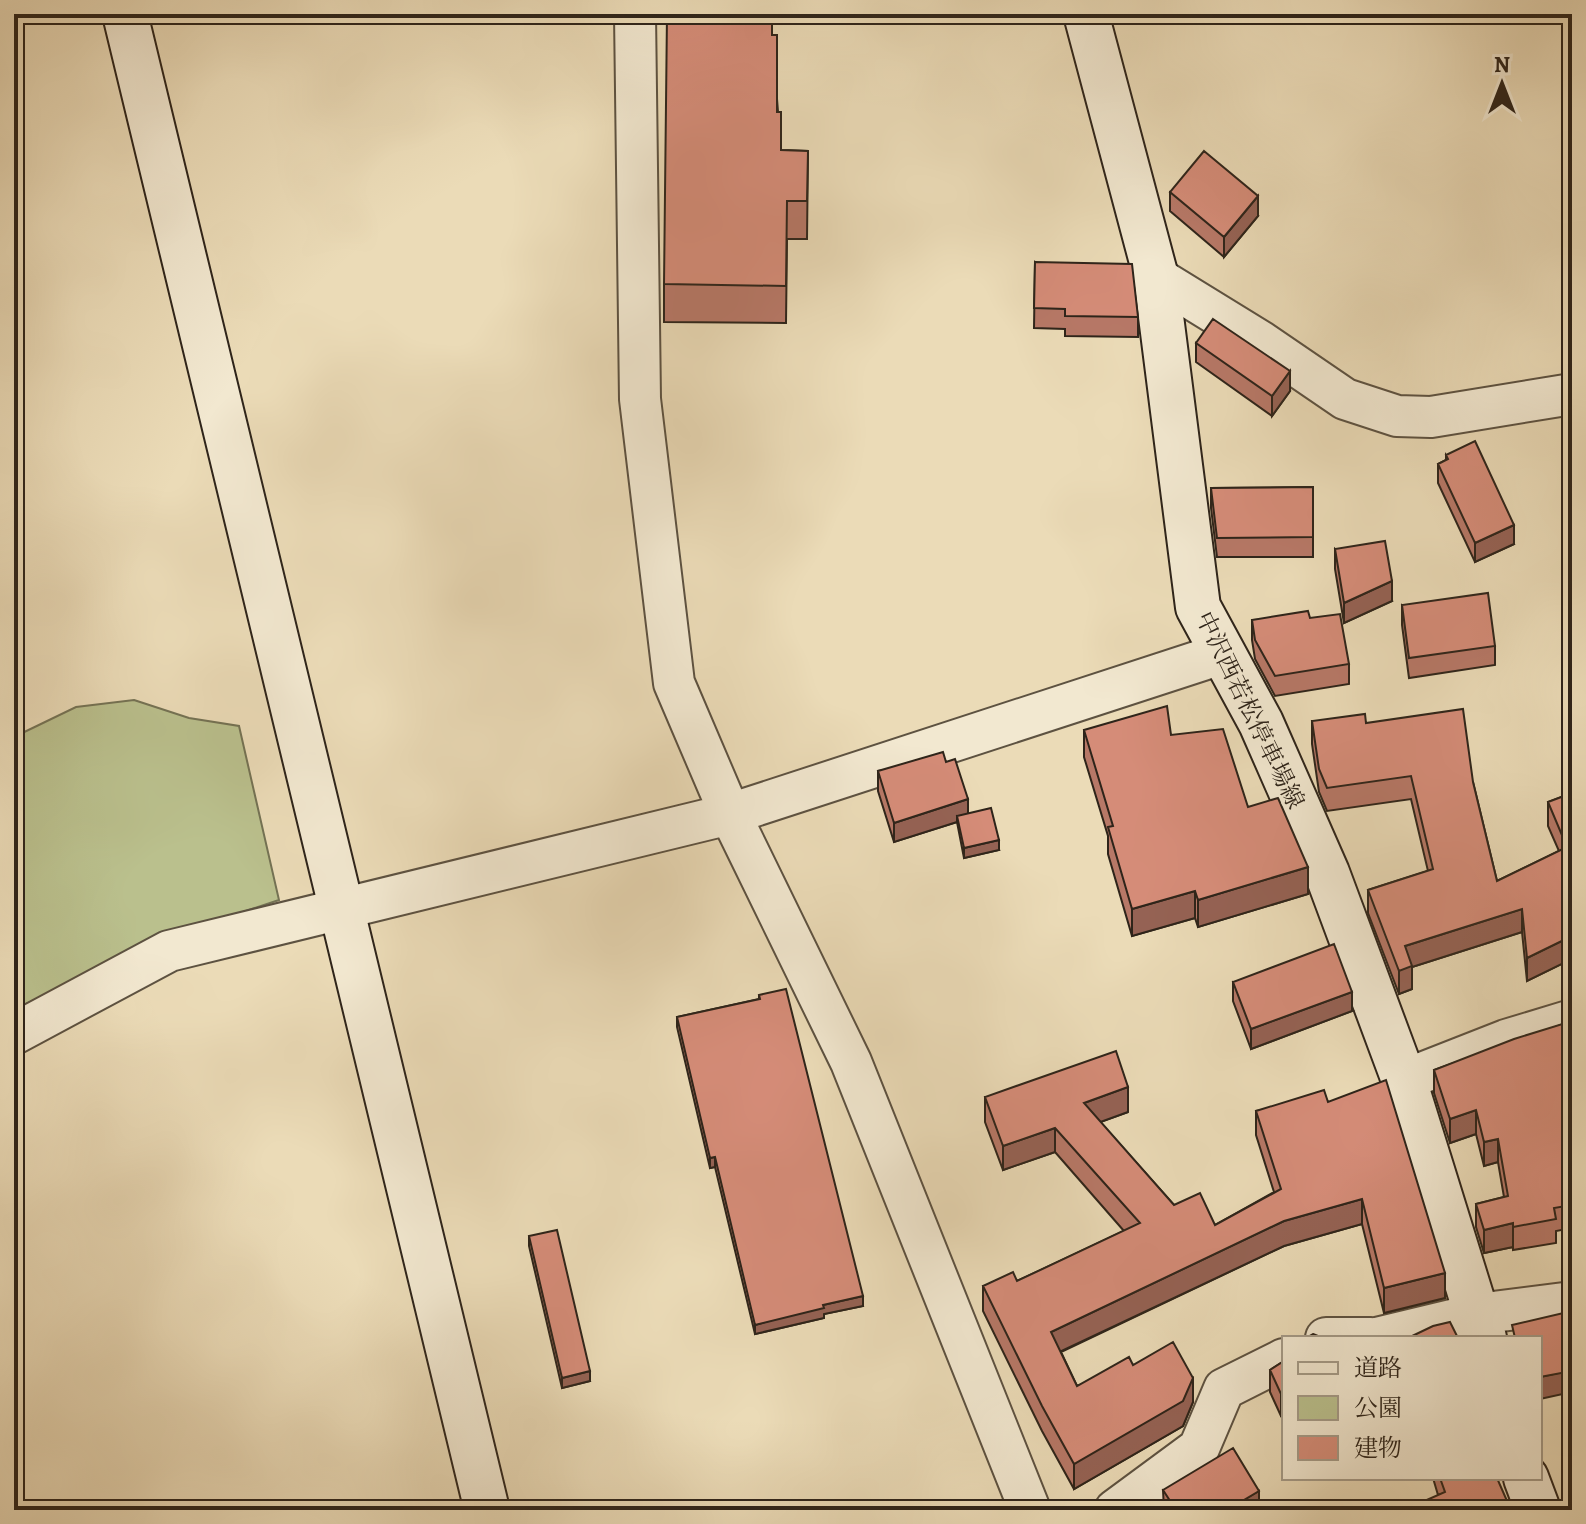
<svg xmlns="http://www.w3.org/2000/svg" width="1586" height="1524" font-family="Alegreya,'Noto Serif JP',serif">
  <rect width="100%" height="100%" fill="#ebdbb7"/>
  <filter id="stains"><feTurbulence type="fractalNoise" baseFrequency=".0025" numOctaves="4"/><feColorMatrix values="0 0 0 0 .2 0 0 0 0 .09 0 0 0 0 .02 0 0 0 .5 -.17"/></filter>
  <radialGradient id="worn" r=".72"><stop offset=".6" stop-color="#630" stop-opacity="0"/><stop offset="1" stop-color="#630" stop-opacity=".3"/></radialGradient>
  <path fill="#bac08d" stroke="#747254" stroke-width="2" d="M134,700L189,718L239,726L279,900L152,942L14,1010V737L76,707Z"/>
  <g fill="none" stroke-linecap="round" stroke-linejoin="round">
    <defs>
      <path id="street" d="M635,14L640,399L674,683L730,814L851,1062L1030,1510
        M1156,277L1260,341L1345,399L1397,416L1431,417L1572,394
        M14,1034L169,951L730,814L1221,654
        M1404,1080L1506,1040L1572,1020
        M1326,1338H1371
        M1377,1338L1477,1314L1572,1302
        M1115,1510L1199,1448L1224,1389L1284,1359"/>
      <path id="secondary" d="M125,14L487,1510
        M1086,14L1156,277L1198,607L1261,723L1327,873L1404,1080L1484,1338
        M1526,1478L1538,1510"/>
    </defs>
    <use href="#street" stroke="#5d5241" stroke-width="44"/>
    <use href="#secondary" stroke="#2e241a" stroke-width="48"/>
    <use href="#street" stroke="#f2e8d0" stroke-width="40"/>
    <use href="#secondary" stroke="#f2e8d0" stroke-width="44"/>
  </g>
  <path fill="#b77867" stroke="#2e241a" stroke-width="2" d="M772,35L781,150L808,151L807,239H787L786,323L664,322V284Z
    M1170,192L1258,216L1224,257L1170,211Z
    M1035,262L1138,317V337L1065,336V329L1034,328Z
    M1196,343L1290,391L1272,416L1196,362Z
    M1446,455L1514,544L1475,562L1438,483V464L1446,460Z
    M1313,487V557H1217L1211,508V488Z
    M1335,549L1392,601L1344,623L1335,569Z
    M1402,605L1495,646V665L1409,678L1402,625Z
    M1310,618L1349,664V684L1275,696L1255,659L1252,640V620Z
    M1312,721L1366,723L1473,782L1497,881L1559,851L1548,826V802L1572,793V959L1527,981L1522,932L1412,967V989L1399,994L1368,913V890L1428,871L1411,799L1327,811L1319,792L1312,744Z
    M1084,730L1171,735L1248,807L1308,894L1198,927L1195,918L1132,936L1108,854V836L1084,757Z
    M946,762L968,814L999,850L964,858L957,822L894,842L878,791V771Z
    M1233,982L1352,1011L1251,1049L1233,1001Z
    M759,995L863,1306L824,1314V1318L755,1334L715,1167L710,1168L677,1027V1017L759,999Z
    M1572,1021V1228L1556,1231V1243L1513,1250V1247L1484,1253L1476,1227V1204L1504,1197L1498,1162L1484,1166L1476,1134L1450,1143L1434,1093V1070Z
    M985,1097L1128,1112L1100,1122L1174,1205L1215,1225L1274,1192L1256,1135V1111L1328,1102L1445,1298L1384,1313L1362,1224L1284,1246L1061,1352L1077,1386L1133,1365L1193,1402L1183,1426L1074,1489L1042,1431L983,1311V1286L1017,1281L1124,1231L1055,1152L1003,1170L985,1122Z
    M529,1236L590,1381L562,1388L529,1246Z
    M1284,1361L1281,1416L1270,1392V1370Z
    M1433,1478H1497L1438,1495Z
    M1163,1490L1259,1510H1164Z"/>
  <path fill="#956254" stroke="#2e241a" stroke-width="2" d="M1258,196V216L1224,257V237Z
    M1290,371V391L1272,416V396Z
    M1514,525V544L1475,562V543Z
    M1392,581V601L1344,623V603Z
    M968,799V819L957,816V822L894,842V823Z
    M999,840V850L964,858V848Z
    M1308,867V894L1198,927V900Z
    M1195,891V918L1132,936V909Z
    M1522,909V932L1412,967V989L1399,994V971L1405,946Z
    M1572,936V959L1527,981V958Z
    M1352,992V1011L1251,1049V1029Z
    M1128,1087V1112L1084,1128V1103Z
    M1476,1110V1134L1450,1143V1119Z
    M1055,1128V1152L1003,1170V1146Z
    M1498,1139V1162L1484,1166V1142Z
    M715,1157V1167L710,1168V1158Z
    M1362,1199V1224L1284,1246L1051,1356V1332L1284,1221Z
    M1513,1223V1247L1484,1253V1230Z
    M1445,1273V1298L1384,1313V1288Z
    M863,1296V1306L824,1314V1318L755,1334V1325L823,1305Z
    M1572,1370V1392L1540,1399V1377Z
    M590,1371V1381L562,1388V1378Z
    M1193,1378V1402L1183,1426L1074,1489V1464Z
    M1284,1392V1415L1281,1416V1394Z
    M1259,1491V1510H1227Z"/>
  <path fill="#d58c78" stroke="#2e241a" stroke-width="2" d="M667,14H772V35H777V112H781V150L808,151L807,201H787L786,286L664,284Z
    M1204,151L1258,196L1224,237L1170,192Z
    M1035,262L1132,264L1138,317L1065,316V309L1034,308Z
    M1213,319L1290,371L1272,396L1196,343Z
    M1475,441L1514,525L1475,543L1438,464L1448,459L1446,455Z
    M1313,487V537L1217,538L1211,488Z
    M1385,541L1392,581L1344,603L1335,549Z
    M1488,593L1495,646L1409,658L1402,605Z
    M1308,611L1310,618L1340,614L1349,664L1275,676L1255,640L1252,620Z
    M1167,706L1171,735L1223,729L1248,807L1278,798L1308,867L1198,900L1195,891L1132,909L1108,827L1113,826L1084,730Z
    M1463,709L1473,782L1497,881L1567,847L1548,802L1572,793V936L1527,958L1522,909L1405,946L1412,966L1399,971L1368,890L1433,869L1411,776L1327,788L1319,769L1312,721L1365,714L1366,723Z
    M943,752L946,762L955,759L968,799L894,823L878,771Z
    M991,808L999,840L964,848L957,816Z
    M1334,944L1352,992L1251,1029L1233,982Z
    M786,989L863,1296L823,1305L824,1308L755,1325L715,1157L710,1158L677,1017L760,999L759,995Z
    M1572,1021V1205L1554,1208L1556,1219L1513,1227V1223L1484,1230L1476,1204L1508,1196L1498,1139L1484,1142L1476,1110L1450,1119L1434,1070L1514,1039Z
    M1116,1051L1128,1087L1084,1103L1174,1205L1200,1193L1215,1225L1281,1189L1256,1111L1324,1090L1328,1102L1386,1080L1445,1273L1384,1288L1362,1199L1284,1221L1051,1332L1077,1386L1129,1357L1133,1365L1173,1342L1193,1378L1183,1401L1074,1464L1042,1406L983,1286L1013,1272L1017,1281L1140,1223L1055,1128L1003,1146L985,1097Z
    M557,1230L590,1371L562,1378L529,1236Z
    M1572,1311V1371L1540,1377V1338H1515L1512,1325Z
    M1450,1322L1458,1338H1408L1433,1326Z
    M1313,1334L1323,1338H1306Z
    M1284,1361V1392L1281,1394L1270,1370Z
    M1233,1448L1259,1491L1227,1510H1176L1163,1490Z
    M1440,1478H1497L1511,1510H1404L1445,1492Z"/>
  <g text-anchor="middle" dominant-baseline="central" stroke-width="6" stroke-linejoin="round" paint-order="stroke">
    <g font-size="24" fill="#2e241a" stroke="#f2e8d0">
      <text transform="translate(1250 710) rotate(64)">中沢西若松停車場線</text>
    </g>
  </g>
  <rect width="1586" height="1524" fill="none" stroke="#ebdbb7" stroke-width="48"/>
  <rect x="16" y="16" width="1554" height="1492" fill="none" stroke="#2e241a" stroke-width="4"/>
  <rect x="24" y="24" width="1538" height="1476" fill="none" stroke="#2e241a" stroke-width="2"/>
  <rect x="1282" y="1336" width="260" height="144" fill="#f2e8d0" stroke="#a49a87" stroke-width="2"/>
  <rect x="1298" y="1362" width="40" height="12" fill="#f2e8d0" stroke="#a49a87" stroke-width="2"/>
  <text x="1354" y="1376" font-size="24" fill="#2e241a">道路</text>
  <rect x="1298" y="1396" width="40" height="24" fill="#bac08d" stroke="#a49a87" stroke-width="2"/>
  <text x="1354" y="1416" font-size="24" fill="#2e241a">公園</text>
  <rect x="1298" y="1436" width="40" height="24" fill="#d58c78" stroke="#a49a87" stroke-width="2"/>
  <text x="1354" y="1456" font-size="24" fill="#2e241a">建物</text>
  <g transform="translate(1502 84)" stroke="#f2e8d0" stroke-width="6" paint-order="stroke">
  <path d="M0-6L14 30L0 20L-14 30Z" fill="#2e241a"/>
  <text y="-12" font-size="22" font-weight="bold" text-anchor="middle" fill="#2e241a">N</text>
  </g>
  <rect width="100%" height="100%" filter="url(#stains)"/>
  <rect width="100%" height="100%" fill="url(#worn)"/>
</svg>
